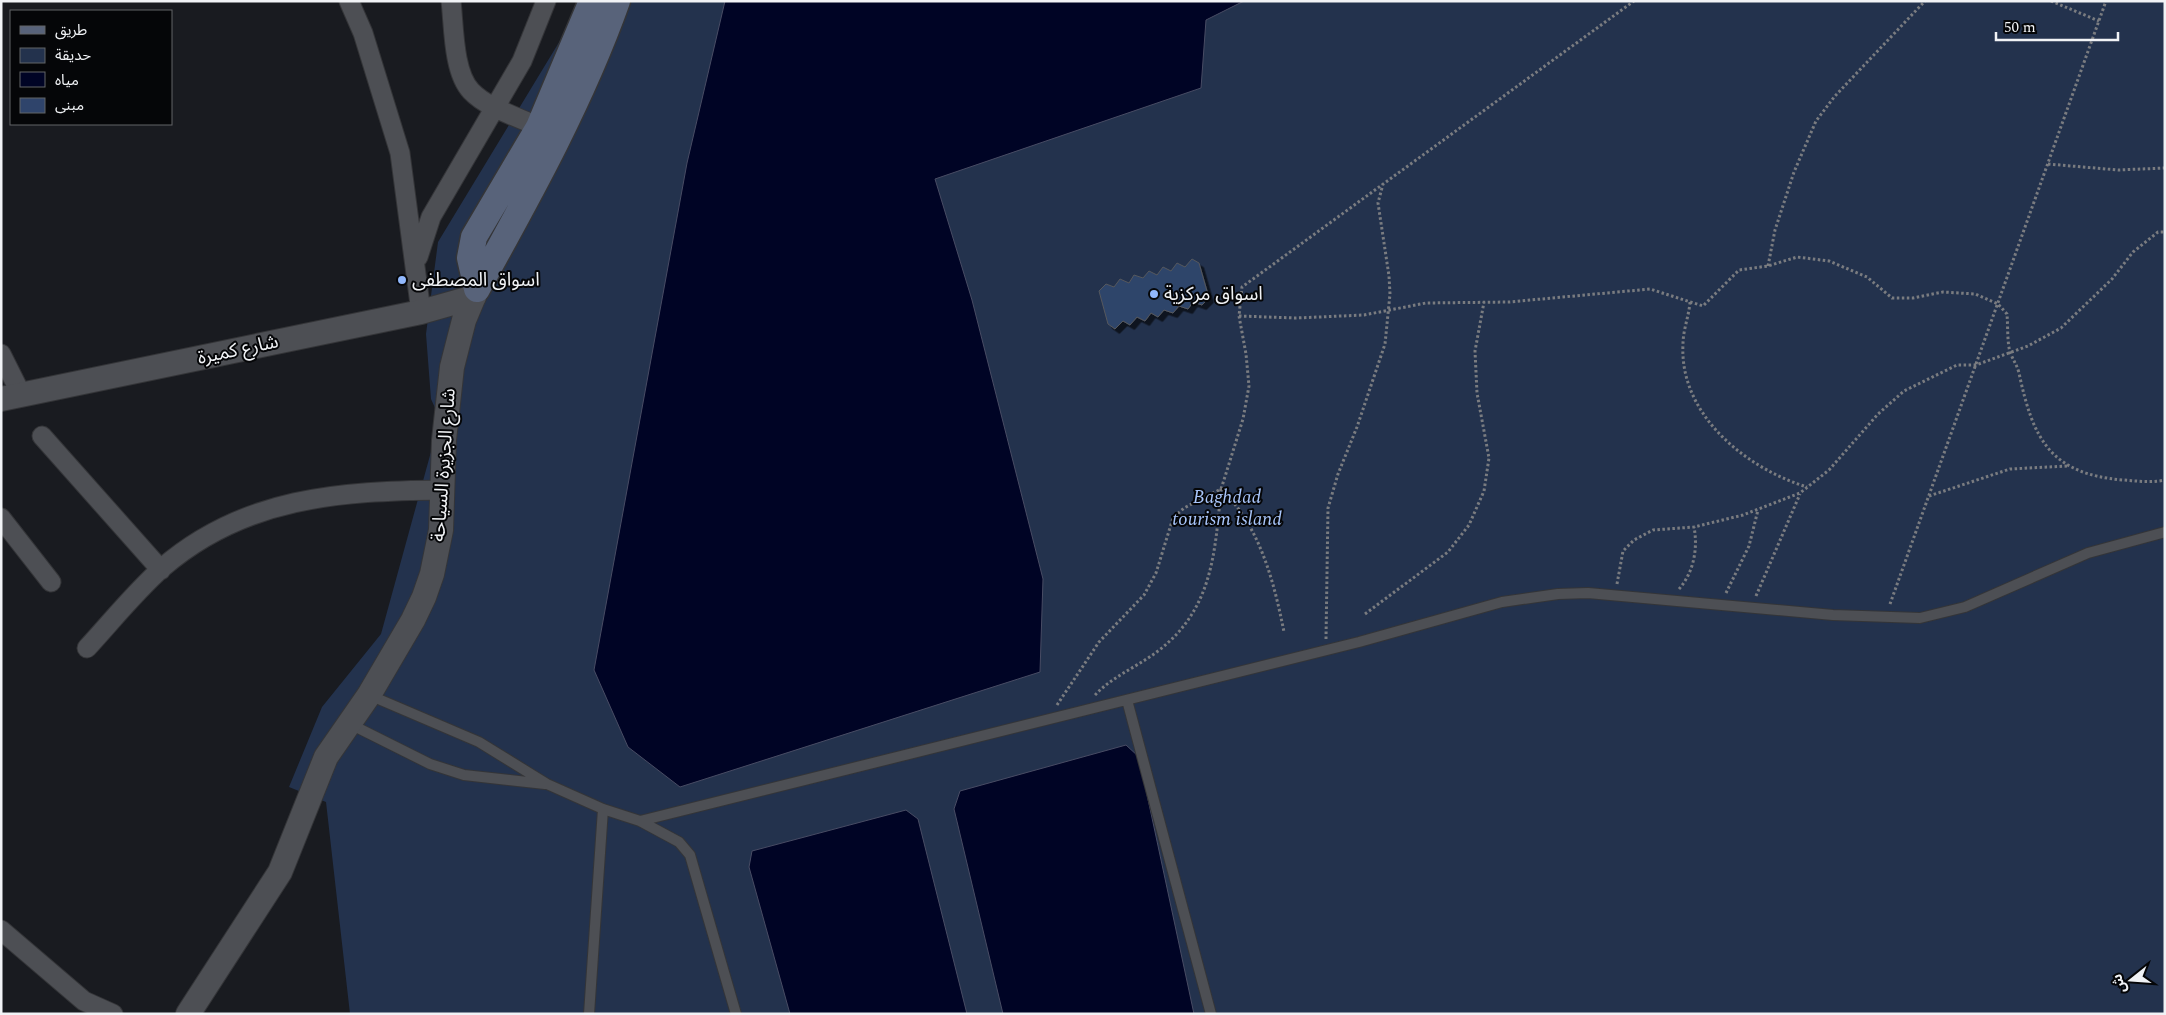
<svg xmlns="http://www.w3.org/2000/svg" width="2166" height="1015" font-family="Spectral,'Noto Sans Arabic',serif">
  <defs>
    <filter id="shadow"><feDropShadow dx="4.5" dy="4.5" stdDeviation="0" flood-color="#0009"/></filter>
  </defs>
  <rect width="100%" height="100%" fill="#191b20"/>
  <path fill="#23324d" d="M584,1H2165V1014H350L326,802L289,787L322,707L381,634L440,419L431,399L426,334L438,242Z"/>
  <path fill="#000425" stroke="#484c64" d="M725,1H1244L1206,20L1201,88L935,179L972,300L1043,579L1040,672L680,787L628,747L594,670L687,163Z
    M1126,745L1139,757L1194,1014H1003L954,809L960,791Z
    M906,810L918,819L967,1014H790L749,867L752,851Z"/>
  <path fill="#2f446b" stroke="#55585d" filter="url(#shadow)" d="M1192,259L1199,263L1209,298L1202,305L1193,302L1188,309L1179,306L1173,313L1164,310L1158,317L1151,313L1145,321L1137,317L1130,325L1123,321L1115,329L1108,324L1099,291L1106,284L1114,287L1120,279L1129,283L1134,275L1143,278L1149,271L1157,275L1163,267L1171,271L1177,263L1185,267Z"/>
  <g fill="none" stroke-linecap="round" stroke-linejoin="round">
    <defs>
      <path id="service" d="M369,695L479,742L547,784L603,809L640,821L679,842L690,855L736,1014
        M1127,700L1211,1014
        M350,724L430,764L464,775L545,784
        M640,821L1359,642L1502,602L1558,594L1588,593L1833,615L1920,618L1965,607L2088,553L2165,532
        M589,1014L603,809"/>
      <path id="minor" d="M349,1L363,33L400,153L421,312
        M451,1C454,26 453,72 471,91C487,108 518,117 539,127
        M418,257L431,217L522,61L546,1
        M1,354L21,394
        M42,436L161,570
        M1,518L51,582
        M87,648C111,622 135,592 162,568C244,497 340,491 443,490
        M1,930L84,1001L113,1014"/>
      <path id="tertiary" d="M1,399L421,312L474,297
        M188,1014L280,872L326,757L369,695L413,620L424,597L432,574L441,530L444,440L452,367L464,320L477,289"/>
      <path id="secondary" d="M477,289C529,195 581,102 617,1
        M477,289L470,258L474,237L539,127L592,1"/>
    </defs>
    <use href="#service" stroke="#343538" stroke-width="12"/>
    <use href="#minor" stroke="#343538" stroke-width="21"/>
    <use href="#tertiary" stroke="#343538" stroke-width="26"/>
    <use href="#secondary" stroke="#343538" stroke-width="29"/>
    <path stroke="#7a7c80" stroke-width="3" stroke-dasharray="2.5 2.5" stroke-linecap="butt" d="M2051,1L2099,21
      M2048,164L2118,170L2165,168
      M1768,266L1775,230L1794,172L1816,121L1835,96L1925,1
      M1690,302C1689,316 1683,330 1683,344C1679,414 1745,468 1807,487
      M1239,316L1296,318L1364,315L1426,303L1509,302L1650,289L1703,306L1739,270L1768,266L1797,257L1829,261L1867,277L1892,298H1913L1943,292L1975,294L1998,304L2007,314C2008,326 2007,341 2010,352C2013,360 2017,365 2019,373C2033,439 2050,474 2123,480C2137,481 2151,483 2165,480
      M1221,489C1260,526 1274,582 1284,632
      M1929,496L2010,469L2068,466
      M1617,584L1623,551L1634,540L1653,530L1694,527L1743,515L1800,493L1829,470L1878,414L1904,391L1957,365H1976L2028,346L2061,328L2112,279L2133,252L2158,232H2165
      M1679,589C1694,572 1698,548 1694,527
      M1726,593L1749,546L1758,510
      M1756,596L1800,494
      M1890,604L2106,1
      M1365,614L1448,552L1469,525L1484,491L1489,458L1477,393L1475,351L1484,302
      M1326,639L1328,508L1338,474L1357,427L1385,344L1390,294L1389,276L1378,203L1383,184
      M1095,695C1113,676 1137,667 1158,651C1213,609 1215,552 1221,489
      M1057,705L1099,642L1144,595L1156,573L1173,518L1184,508L1221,489L1223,483L1243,419L1249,386L1246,354L1239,316L1242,287L1634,1"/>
    <use href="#service" stroke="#4d4f54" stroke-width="10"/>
    <use href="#minor" stroke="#4d4f54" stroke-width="19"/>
    <use href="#tertiary" stroke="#4d4f54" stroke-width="24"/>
    <use href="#secondary" stroke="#58637a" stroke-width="26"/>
  </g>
  <g fill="#91b8fd" stroke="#050608" stroke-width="2">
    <circle cx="402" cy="280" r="5"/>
    <circle cx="1154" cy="294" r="5"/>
  </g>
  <g text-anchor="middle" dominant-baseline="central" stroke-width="4" stroke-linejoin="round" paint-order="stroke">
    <g font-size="19" fill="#f1f3f6" stroke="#050608" text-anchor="start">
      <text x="412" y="280">اسواق المصطفى</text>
      <text x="1164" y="294">اسواق مركزية</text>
    </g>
    <g font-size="19" fill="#f1f3f6" stroke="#050608">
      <text transform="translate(238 350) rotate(-12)">شارع كميرة</text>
      <text transform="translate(444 465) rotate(-86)">شارع الجزيرة السياحة</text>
    </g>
    <g font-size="19" font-style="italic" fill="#a9c6fb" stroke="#050608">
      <text x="1227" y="497">Baghdad<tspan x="1227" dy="22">tourism island</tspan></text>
    </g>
  </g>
  <rect width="2166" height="1015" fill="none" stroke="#f1f3f6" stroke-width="5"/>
  <rect x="10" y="10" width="162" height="115" fill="#050608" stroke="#636567"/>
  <rect x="20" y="26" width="25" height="8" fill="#58637a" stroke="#636567"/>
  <text x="55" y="35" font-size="15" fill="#f1f3f6">طريق</text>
  <rect x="20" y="48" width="25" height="15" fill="#23324d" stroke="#636567"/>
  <text x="55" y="60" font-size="15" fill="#f1f3f6">حديقة</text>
  <rect x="20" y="72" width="25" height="15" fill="#000425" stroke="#636567"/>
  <text x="55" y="85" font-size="15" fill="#f1f3f6">مياه</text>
  <rect x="20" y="98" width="25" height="15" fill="#2f446b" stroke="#636567"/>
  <text x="55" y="110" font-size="15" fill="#f1f3f6">مبنى</text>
  <g transform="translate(2131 980) rotate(253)" stroke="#050608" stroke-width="4" paint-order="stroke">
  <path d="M0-4L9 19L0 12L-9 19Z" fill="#f1f3f6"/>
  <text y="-8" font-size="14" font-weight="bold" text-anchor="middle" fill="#f1f3f6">ش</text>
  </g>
  <path d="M1996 32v8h122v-8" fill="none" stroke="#f1f3f6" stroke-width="2.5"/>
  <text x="2004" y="32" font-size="15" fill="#f1f3f6" stroke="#050608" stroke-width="4" paint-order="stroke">50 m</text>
</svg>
